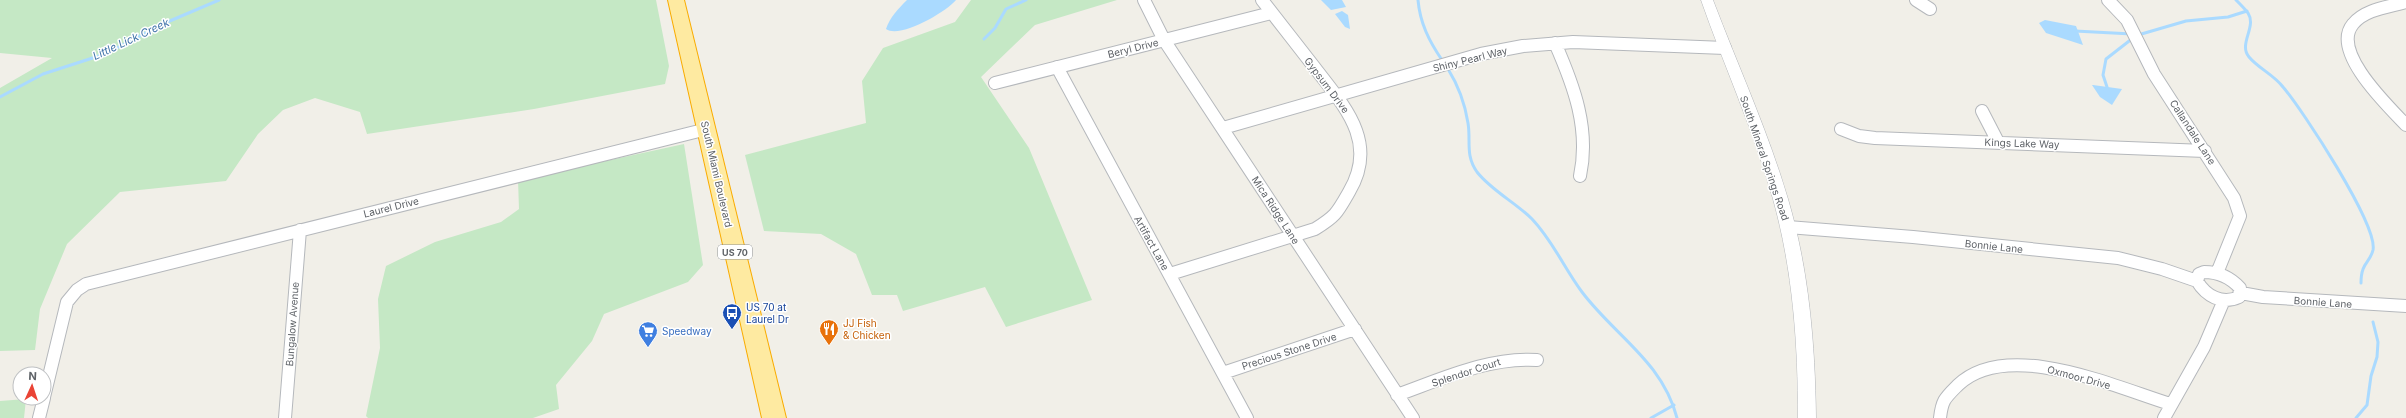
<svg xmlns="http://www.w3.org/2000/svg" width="2406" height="418" font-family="Inter,sans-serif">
  <rect width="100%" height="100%" fill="#f1efe8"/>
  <path fill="#c5e8c5" d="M0,0H656L669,66L665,84L534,109L367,134L360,112L315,98L283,110L258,134L226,181L120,192L67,244L40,309L35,350L0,351V88L52,58L0,53Z
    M971,0H1117L1035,25L981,77L1029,148L1092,300L1006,327L985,287L903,311L897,295H872L856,254L821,234L764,231L745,155L866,123L862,81L883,48L955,22Z
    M684,144L703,265L688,282L604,314L592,341L556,385L559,409L533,418H368L366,416L380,348L378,299L386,266L435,242L501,222L519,209L518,180Z
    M26,399L24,418H0V401Z"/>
  <path fill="#aadaff" d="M907,0H956C946,12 900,39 886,29C890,17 898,9 907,0Z
    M1321,0H1342L1346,7L1331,10Z
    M1342,11L1348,15L1350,29L1345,27L1335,14Z
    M2045,20L2076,26L2083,45L2046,33L2039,23Z
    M2092,85H2093L2122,89L2112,105L2100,97Z"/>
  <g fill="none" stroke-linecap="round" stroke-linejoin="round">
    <path stroke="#aadaff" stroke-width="3" d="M1418,0C1420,23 1429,41 1442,60
      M2236,0C2240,4 2245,9 2248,13C2257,27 2238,44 2249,57C2258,68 2274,75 2283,87C2302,109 2378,225 2373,250C2370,263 2361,262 2361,283
      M2075,31L2132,34
      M2138,35L2186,21L2228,17L2247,11
      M984,39L995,28L1006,9L1026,0
      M1448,69C1458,85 1465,104 1468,123C1471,141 1465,155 1477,172C1492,191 1515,202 1532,219C1553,241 1564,268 1582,292C1615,336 1662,361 1677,418
      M2107,87L2103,75L2106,59L2133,38
      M0,97L43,74L105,54L165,23L219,0
      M1651,418L1674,405
      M2356,418L2367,405L2371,376L2377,357L2378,342L2373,322"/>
    <defs>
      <path id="minor" d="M1144,0L1164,40L1413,418
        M1916,0L1930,9
        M2108,0L2127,20L2154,74L2234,198L2240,216L2217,273
        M2406,2C2389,7 2365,9 2353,24C2330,51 2388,106 2406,125
        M1555,43C1574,86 1590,129 1580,176
        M1057,67L1247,418
        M995,83L1271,13
        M1982,111L1998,142
        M1223,128L1481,54L1523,46L1573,42L1725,48
        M1841,129L1859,136L1875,138L2205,151
        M1788,227L1913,237L2118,258L2162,269L2197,281
        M2204,272C2219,272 2230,277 2240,288L2239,297C2222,305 2206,296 2197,281L2199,274Z
        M1170,274L1315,229C1336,216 1337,213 1349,192C1379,142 1344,106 1315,68C1297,45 1280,23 1262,0
        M2241,293L2263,297L2406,306
        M1223,373L1355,329
        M1397,395C1442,379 1488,357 1537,360
        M44,397L67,302L77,290L86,284L707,129
        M39,418L44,398
        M285,418L300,230
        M1940,418C1942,400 1945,398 1958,385C2007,338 2115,387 2170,404
        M2164,418L2204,347L2224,300"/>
      <path id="tertiary" d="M1701,0H1713C1738,66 1768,131 1788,199C1809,270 1815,344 1816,418H1798C1798,344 1793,271 1773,199C1754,131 1724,66 1701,0Z"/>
      <path id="trunk" d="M668,0H684L786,418H762Z"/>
    </defs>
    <use href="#minor" stroke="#b5b8bc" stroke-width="14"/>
    <use href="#tertiary" stroke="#b5b8bc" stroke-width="1"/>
    <use href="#trunk" stroke="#f9ab00" stroke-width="2"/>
    <use href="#minor" stroke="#fff" stroke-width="12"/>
    <use href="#tertiary" fill="#fff" fill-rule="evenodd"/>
    <use href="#trunk" fill="#feeaa1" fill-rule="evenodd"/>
  </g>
  <defs>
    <symbol id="bus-pin" viewBox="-11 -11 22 30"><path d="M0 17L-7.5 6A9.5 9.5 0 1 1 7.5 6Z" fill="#1a4fb4" stroke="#fff"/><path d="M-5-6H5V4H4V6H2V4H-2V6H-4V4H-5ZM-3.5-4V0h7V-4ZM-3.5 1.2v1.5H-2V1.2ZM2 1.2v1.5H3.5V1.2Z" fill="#fff"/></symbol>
    <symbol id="restaurant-pin" viewBox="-11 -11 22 30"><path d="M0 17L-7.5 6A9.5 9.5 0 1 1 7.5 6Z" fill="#e8710a" stroke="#fff"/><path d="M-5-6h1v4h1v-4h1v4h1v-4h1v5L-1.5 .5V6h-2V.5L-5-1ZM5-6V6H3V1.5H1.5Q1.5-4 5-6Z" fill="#fff"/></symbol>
    <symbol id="supermarket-pin" viewBox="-11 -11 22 30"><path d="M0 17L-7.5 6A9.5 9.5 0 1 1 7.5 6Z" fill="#3f7fe0" stroke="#fff"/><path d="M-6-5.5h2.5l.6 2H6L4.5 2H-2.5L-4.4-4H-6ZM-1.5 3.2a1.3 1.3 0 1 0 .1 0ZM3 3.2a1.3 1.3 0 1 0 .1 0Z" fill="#fff"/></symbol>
  </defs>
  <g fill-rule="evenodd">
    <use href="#bus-pin" x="721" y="302" width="22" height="30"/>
    <use href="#restaurant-pin" x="818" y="318" width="22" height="30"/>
    <use href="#supermarket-pin" x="637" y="320" width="22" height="30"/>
  </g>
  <g text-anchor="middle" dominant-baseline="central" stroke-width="3" stroke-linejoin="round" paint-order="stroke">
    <rect fill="#fff" stroke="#8f9295" stroke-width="1" x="718" y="245" width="34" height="14" rx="3"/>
    <g font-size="9" font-weight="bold" fill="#5f6368">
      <text x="735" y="252">US 70</text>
    </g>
    <g font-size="10" fill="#5f6368" stroke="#fff">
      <text transform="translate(1133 48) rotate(-14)">Beryl Drive</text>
      <text transform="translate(1470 59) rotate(-14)">Shiny Pearl Way</text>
      <text transform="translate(1327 85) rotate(53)">Gypsum Drive</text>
      <text transform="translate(2193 132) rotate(57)">Callandale Lane</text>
      <text transform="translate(2022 143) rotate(2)">Kings Lake Way</text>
      <text transform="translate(1765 158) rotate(71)">South Mineral Springs Road</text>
      <text transform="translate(717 174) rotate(77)">South Miami Boulevard</text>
      <text transform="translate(391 207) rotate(-14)">Laurel Drive</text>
      <text transform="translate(1276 210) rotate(57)">Mica Ridge Lane</text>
      <text transform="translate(1152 243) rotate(61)">Artifact Lane</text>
      <text transform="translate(1994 246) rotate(6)">Bonnie Lane</text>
      <text transform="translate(2323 302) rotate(4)">Bonnie Lane</text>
      <text transform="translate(292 324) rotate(-86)">Bungalow Avenue</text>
      <text transform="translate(1289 351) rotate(-18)">Precious Stone Drive</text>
      <text transform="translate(1466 372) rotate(-18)">Splendor Court</text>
      <text transform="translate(2079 377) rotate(15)">Oxmoor Drive</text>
    </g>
    <g font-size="10" fill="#164399" stroke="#fff" text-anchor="start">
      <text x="746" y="307">US 70 at<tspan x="746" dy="12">Laurel Dr</tspan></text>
    </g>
    <g font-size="10" fill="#c56008" stroke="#fff" text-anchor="start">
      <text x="843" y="323">JJ Fish<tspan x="843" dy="12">&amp; Chicken</tspan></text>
    </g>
    <g font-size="10" fill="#366cbe" stroke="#fff" text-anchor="start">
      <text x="662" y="331">Speedway</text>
    </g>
    <g font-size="11" font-style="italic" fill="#4174aa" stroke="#fff">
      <text transform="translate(131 39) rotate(-25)">Little Lick Creek</text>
    </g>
  </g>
  <g transform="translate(32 386) rotate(3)"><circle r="19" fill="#ffffff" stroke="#bfc1c3"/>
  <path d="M0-3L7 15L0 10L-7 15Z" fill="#ea4335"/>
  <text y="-6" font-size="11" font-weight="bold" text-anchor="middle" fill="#5f6368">N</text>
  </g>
</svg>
